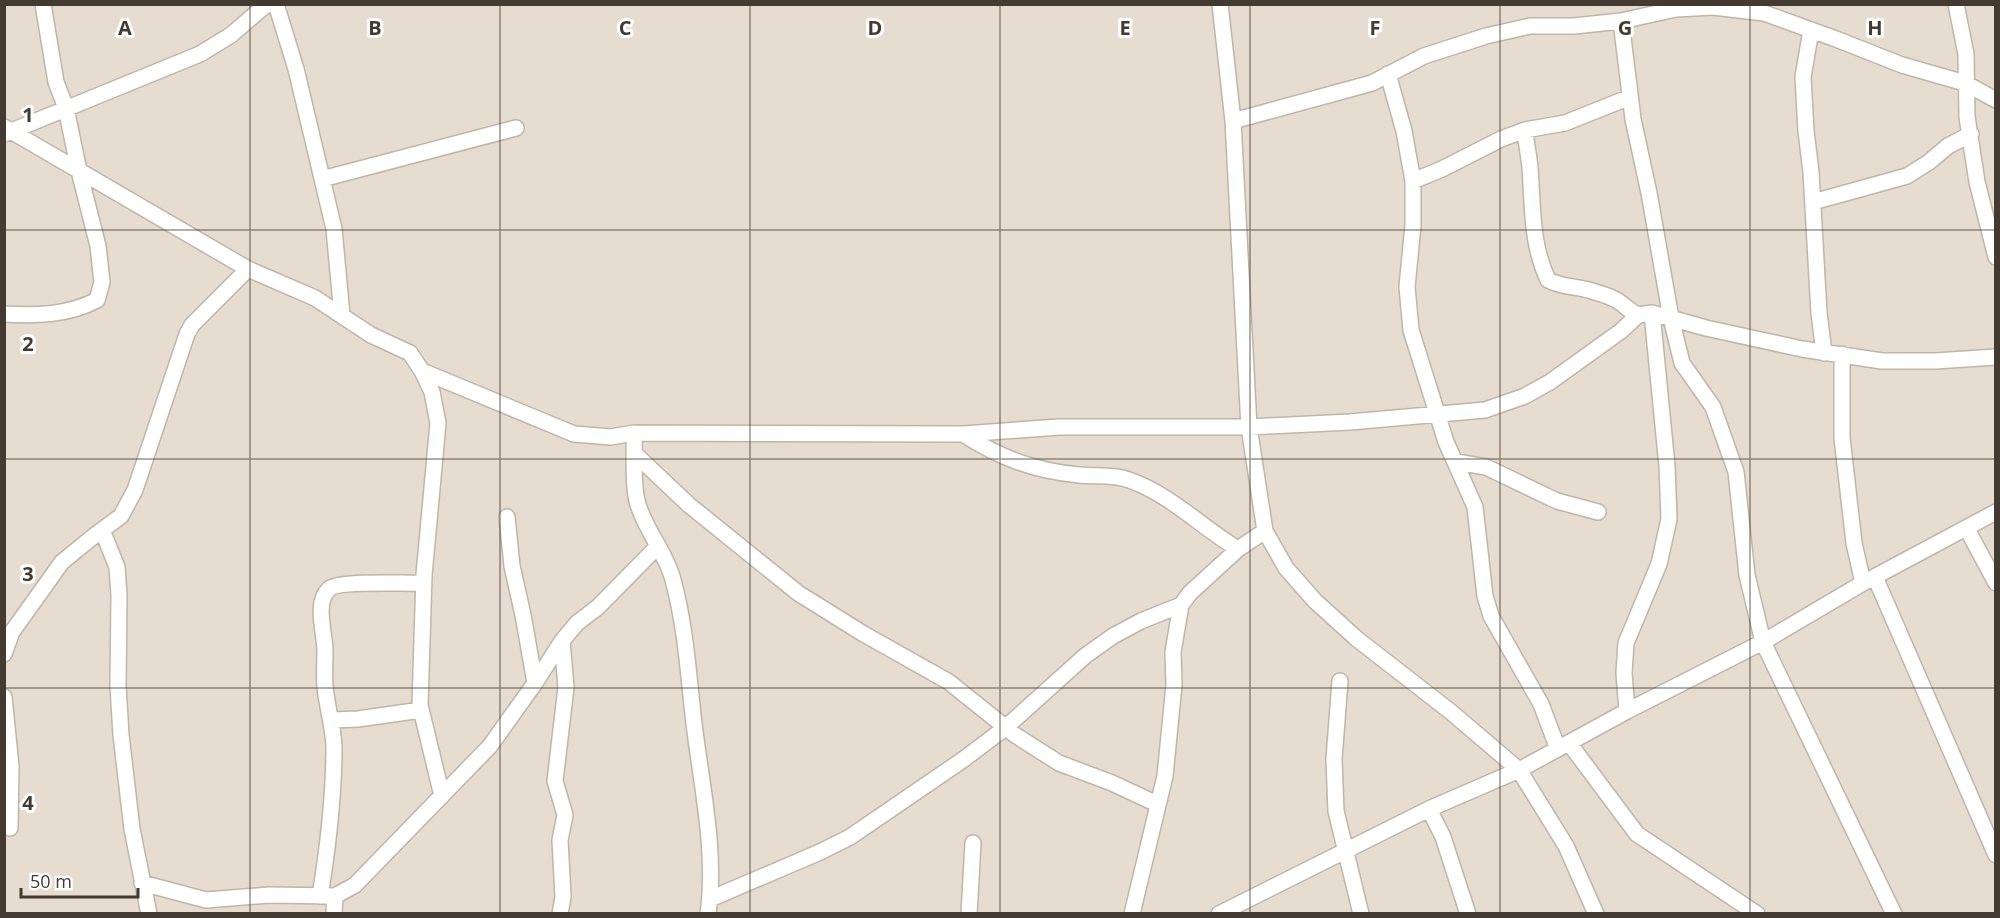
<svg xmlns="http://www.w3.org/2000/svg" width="2000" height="918" font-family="'Open Sans',sans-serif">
  <rect width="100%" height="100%" fill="#f2ebe1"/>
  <path fill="#e6dccf" d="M5,5H1995V913H5Z"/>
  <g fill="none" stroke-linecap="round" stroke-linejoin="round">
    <defs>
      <path id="minor" d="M276,4L296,69L334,229L342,315
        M1220,4L1233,121L1249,427L1265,531L1286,568L1315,601L1357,639L1451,712L1519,770L1566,846L1596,914
        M1956,4L1966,54L1967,117L1977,182L1996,257
        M1621,21L1633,119L1649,193L1671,318L1682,363L1713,407L1736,472L1747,575L1763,642L1894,914
        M1811,30L1803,77L1806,131L1811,172L1819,313L1824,353
        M1388,74L1404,131L1413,181V225L1407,287L1411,330L1446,442L1475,507L1485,596L1491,616L1541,704L1558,749
        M1233,121L1372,83L1424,56L1486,36L1530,26H1574L1621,21L1676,9L1713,7L1764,13L1836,39L1902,65L1965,83L1996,100
        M4,127L248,269L315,298L371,335L410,353L422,371L432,392L438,423L424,575L420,705L442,796
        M1525,130C1526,143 1529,156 1530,168C1533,207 1531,244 1548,280C1563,288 1579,286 1595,292C1602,294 1612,297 1618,301C1626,306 1630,312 1638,315
        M4,134L200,54L231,35L267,4
        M322,179L516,128
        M1413,181L1442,169L1501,139L1525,130L1565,123L1630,97
        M1813,202L1907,176L1929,162L1948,146L1971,134
        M4,314C36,316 69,315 97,300L102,282L98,246L79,171L66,108L56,82L43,4
        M1842,354V438L1854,543L1863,583
        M422,371L574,434L611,437L634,433
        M963,434C1000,458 1035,471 1079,475C1096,477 1113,474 1129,480C1170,494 1201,527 1238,549
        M635,454L689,505L798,593L862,633L949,682L1015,735L1059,763L1112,783L1157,804
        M1456,462L1486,467L1557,501L1598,512
        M507,517L512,566L523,615L535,683
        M1967,529L1996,583
        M102,530L117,567L119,595L118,686L121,735L132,829L149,914
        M1875,577L1996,855
        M4,654L12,632L62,562L94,536L121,516L135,490L187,334L192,325L248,269
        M1340,681L1334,759L1336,811L1361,914
        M4,697L11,766L10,828
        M1627,711L1624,673L1626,643L1659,564L1669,519L1667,466L1652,313
        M332,720L358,719L421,710
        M1569,743L1637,834L1757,914
        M1429,809L1443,837L1468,914
        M142,883L206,900L269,895L335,896L355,885L490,746L535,683L562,641L577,623L598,607L658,546
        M320,896C328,847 334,796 334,746C333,726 327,707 325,687C324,675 325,663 325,651C325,633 314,603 329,589C338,580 407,584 423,583
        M710,899L820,852L850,837L964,759L1005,728L1085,656L1113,636L1141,621L1181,605L1190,593L1238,549L1265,531
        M334,914L335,896
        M560,914L563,897L560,840L565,815L555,781L566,687L562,641
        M708,914C717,848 700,780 693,715C688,669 685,624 673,580C666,552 644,529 637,501C632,480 635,455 634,433L963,434L1059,427H1249L1350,422L1485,410L1525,396L1550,382L1621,331L1638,315L1652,313L1706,328L1802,349L1882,361H1935L1996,357
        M969,914L973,843
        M1132,914L1165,776L1174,685L1173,652L1181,605
        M1219,914L1429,809L1519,770L1627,711L1763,642L1863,583L1996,512"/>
    </defs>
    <use href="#minor" stroke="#c0b5a6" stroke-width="18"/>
    <use href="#minor" stroke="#fff" stroke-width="15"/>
  </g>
  <path fill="none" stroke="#433b32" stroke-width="1.5" stroke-opacity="0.55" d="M250,4V914M500,4V914M750,4V914M1000,4V914M1250,4V914M1500,4V914M1750,4V914M4,230H1996M4,459H1996M4,688H1996"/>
  <g font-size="20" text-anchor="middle" font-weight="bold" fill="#433b32" stroke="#fff" stroke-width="6" stroke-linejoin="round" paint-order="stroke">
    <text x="125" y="35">A</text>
    <text x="375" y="35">B</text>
    <text x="625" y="35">C</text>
    <text x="875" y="35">D</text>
    <text x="1125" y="35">E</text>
    <text x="1375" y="35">F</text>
    <text x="1625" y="35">G</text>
    <text x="1875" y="35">H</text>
    <text x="28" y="122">1</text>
    <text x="28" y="351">2</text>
    <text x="28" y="581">3</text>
    <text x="28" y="810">4</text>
  </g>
  <rect width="2000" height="918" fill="none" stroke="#433b32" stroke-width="12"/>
  <path d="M21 888v9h117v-9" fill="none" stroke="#433b32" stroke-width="3"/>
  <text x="30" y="888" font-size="18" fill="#433b32" stroke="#ffffff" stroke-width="4.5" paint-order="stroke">50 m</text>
</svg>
